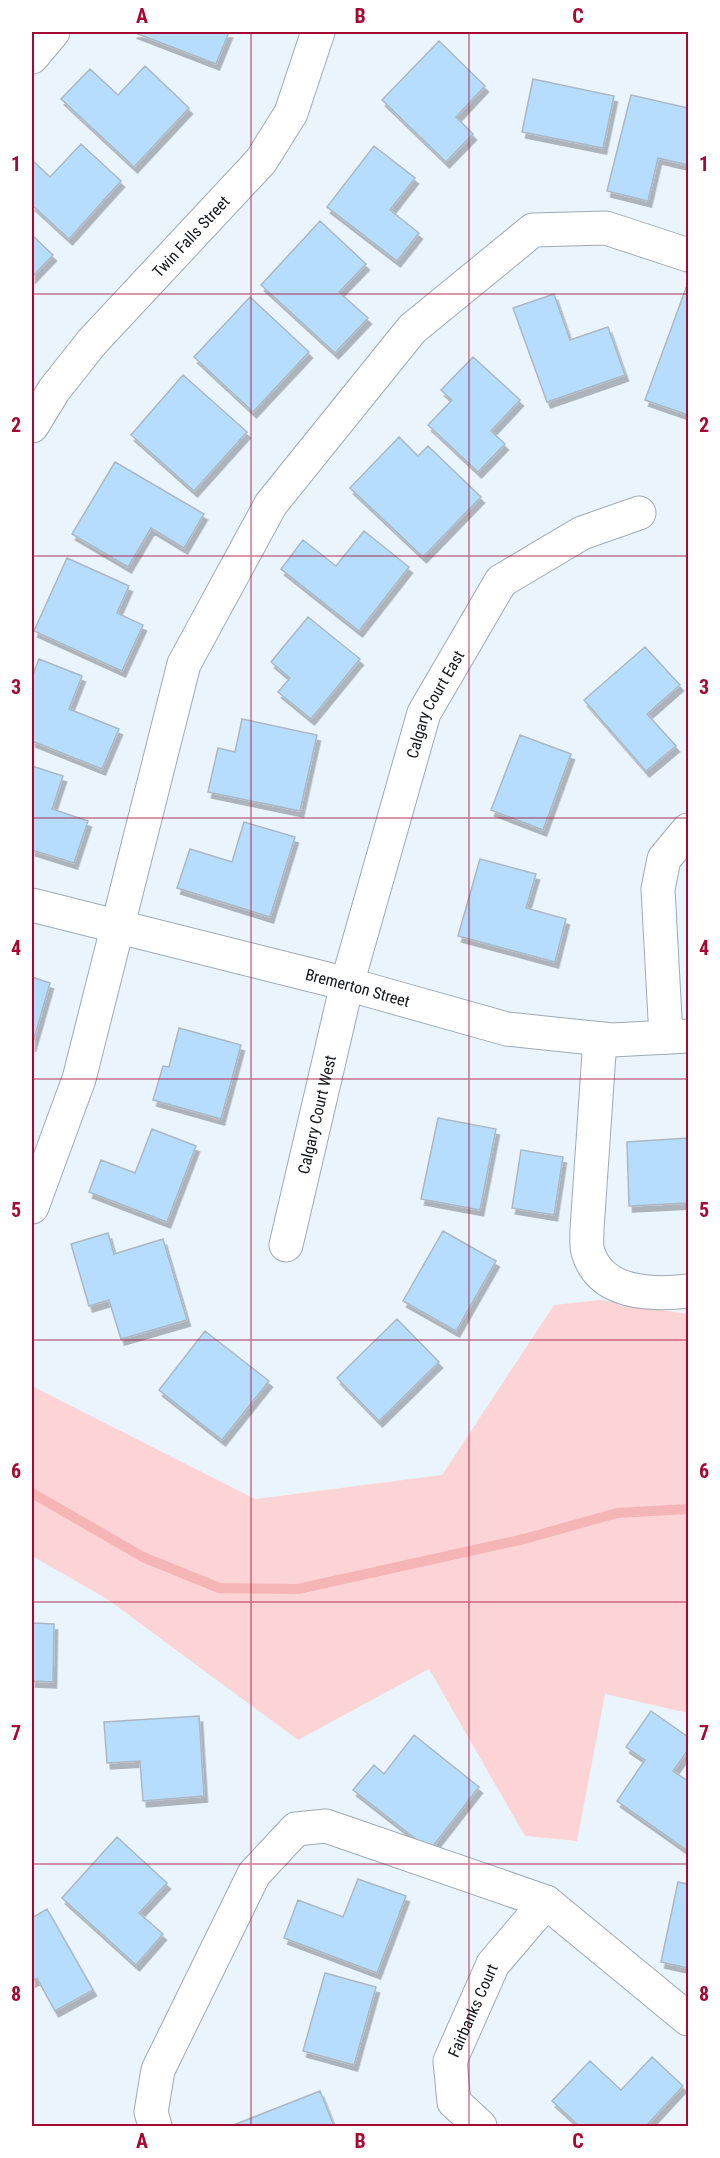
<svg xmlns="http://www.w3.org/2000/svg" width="720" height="2158" font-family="'Roboto Condensed',sans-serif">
  <defs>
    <filter id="shadow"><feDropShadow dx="3.5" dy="6" stdDeviation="0" flood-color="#0004"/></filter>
  </defs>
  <rect width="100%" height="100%" fill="#eaf4fd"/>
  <path fill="#fdd4d5" d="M600,1300L688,1314V1713L605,1694L577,1841L525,1836L429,1669L298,1740L107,1599L32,1556V1386L255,1499L442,1475L554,1305Z"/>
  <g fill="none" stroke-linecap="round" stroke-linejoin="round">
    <path stroke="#f5b4b6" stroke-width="10" d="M32,1493L143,1557L219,1588L298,1589L524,1539L617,1513L688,1509"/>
  </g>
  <path fill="#b7ddfe" stroke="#abb8c3" stroke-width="1.5" filter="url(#shadow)" d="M133,32H229L216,64Z
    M439,41L485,86L456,117L473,134L446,162L382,100Z
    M145,66L189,108L134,167L61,99L90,69L118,95Z
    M533,79L614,96L603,148L522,132Z
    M631,95L688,108V165L658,158L648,201L607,191Z
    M81,144L121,181L69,239L32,205V160L50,177Z
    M374,146L415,178L390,210L419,233L397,261L327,207Z
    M320,221L366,264L339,292L368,318L335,353L261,285Z
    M32,235L53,255L32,277Z
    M686,288L688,289V415L645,400Z
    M554,294L570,340L608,327L625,375L547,402L513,308Z
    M250,297L309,352L253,412L194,357Z
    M473,357L520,400L491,431L505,444L478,472L428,425L452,400L441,390Z
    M183,375L247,432L194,491L131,435Z
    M399,437L418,456L428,446L481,497L423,557L350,488Z
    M115,462L204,514L184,548L151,528L128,567L72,534Z
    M364,531L409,567L359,631L281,569L303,540L336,566Z
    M67,558L129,586L117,613L143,625L122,671L34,631Z
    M308,617L360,659L311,719L278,692L290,678L271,662Z
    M645,647L680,685L647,714L676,746L646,771L584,700Z
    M39,659L82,676L69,709L119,729L102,769L32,741V677Z
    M242,719L317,735L300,811L208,792L218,748L235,752Z
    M520,735L571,754L543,830L491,810Z
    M32,766L63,776L52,809L88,821L74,863L32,850Z
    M244,822L295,837L270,917L177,888L190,849L232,862Z
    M480,859L536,874L526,908L566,919L555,962L458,936Z
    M32,977L50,983L32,1046Z
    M179,1028L241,1045L221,1119L153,1100L163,1066L169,1067Z
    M438,1118L496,1129L480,1210L421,1199Z
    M152,1129L196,1146L167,1222L89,1192L101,1160L135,1173Z
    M688,1138V1203L629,1206L627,1142Z
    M521,1150L563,1157L554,1215L512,1208Z
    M443,1231L496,1261L456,1331L403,1301Z
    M108,1233L114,1254L163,1239L187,1320L121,1339L109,1300L89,1306L71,1244Z
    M397,1319L439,1362L379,1421L337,1378Z
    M205,1331L269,1381L222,1440L159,1390Z
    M32,1623L54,1624L53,1682L32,1681Z
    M651,1711L688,1737V1750L673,1771L688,1781V1851L617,1801L645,1760L626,1747Z
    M199,1716L204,1796L143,1801L140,1761L107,1763L104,1722Z
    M414,1735L479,1787L430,1850L353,1790L374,1765L384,1774Z
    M117,1837L167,1883L139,1913L163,1934L136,1965L62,1898Z
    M358,1879L406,1896L377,1973L284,1938L298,1900L343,1917Z
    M678,1882L688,1884V1968L661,1962Z
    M47,1909L93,1990L55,2011L37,1978L32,1981V1918Z
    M325,1973L376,1987L354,2065L303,2051Z
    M652,2057L683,2086L646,2126H579L552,2101L590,2061L621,2090Z
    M320,2091L334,2126H231Z"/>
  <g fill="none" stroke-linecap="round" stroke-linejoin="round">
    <defs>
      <g id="minor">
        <path d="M32,57L53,32"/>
        <path id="s1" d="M32,426L54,390L92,342L261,161L291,113L318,32"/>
        <path id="s2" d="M32,905L347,984L507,1029L612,1040L688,1036"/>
        <path d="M666,1037L658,889L664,859L688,830"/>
        <path d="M600,1039L587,1229C587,1236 586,1246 588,1252C601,1295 653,1295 688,1291"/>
        <path d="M32,1207L79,1079L184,664L271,504L412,329L533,230L606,228L688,255"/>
        <path id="s3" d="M286,1245L347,984L424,713L501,581L582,533L639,513"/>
        <path d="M155,2126L151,2112L158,2070L254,1874L296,1829L326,1826L546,1902L688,2019"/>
        <path id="s4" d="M480,2126L454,2102L450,2061L493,1964L546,1902"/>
      </g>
    </defs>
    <use href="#minor" stroke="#9daab5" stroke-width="35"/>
    <use href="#minor" stroke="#fff" stroke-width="33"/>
  </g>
  <path fill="none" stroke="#a40833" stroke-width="1.5" stroke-opacity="0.55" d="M251,32V2126M469,32V2126M32,294H688M32,556H688M32,818H688M32,1079H688M32,1340H688M32,1602H688M32,1864H688"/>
  <g text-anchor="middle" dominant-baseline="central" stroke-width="6" stroke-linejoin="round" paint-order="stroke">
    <g font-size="16" fill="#101418" stroke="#fff">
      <text stroke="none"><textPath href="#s1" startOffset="248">Twin Falls Street</textPath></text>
      <text stroke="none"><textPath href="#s3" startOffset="562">Calgary Court East</textPath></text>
      <text stroke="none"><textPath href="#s2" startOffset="336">Bremerton Street</textPath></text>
      <text stroke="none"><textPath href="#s3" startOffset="134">Calgary Court West</textPath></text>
      <text stroke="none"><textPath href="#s4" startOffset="132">Fairbanks Court</textPath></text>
    </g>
  </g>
  <rect width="720" height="2158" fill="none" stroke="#ffffff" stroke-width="66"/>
  <rect x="33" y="33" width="654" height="2092" fill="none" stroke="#a40833" stroke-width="2"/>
  <g font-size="20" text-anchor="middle" font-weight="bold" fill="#a40833">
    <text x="142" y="23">A</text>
    <text x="360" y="23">B</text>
    <text x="578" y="23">C</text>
    <text x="16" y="171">1</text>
    <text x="704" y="171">1</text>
    <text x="16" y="432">2</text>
    <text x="704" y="432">2</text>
    <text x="16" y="694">3</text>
    <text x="704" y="694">3</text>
    <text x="16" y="955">4</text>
    <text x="704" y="955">4</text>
    <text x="16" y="1217">5</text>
    <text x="704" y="1217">5</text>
    <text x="16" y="1478">6</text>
    <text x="704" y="1478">6</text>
    <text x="16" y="1740">7</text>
    <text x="704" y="1740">7</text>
    <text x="16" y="2001">8</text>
    <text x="704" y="2001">8</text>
    <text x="142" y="2148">A</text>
    <text x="360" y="2148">B</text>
    <text x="578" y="2148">C</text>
  </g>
</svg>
